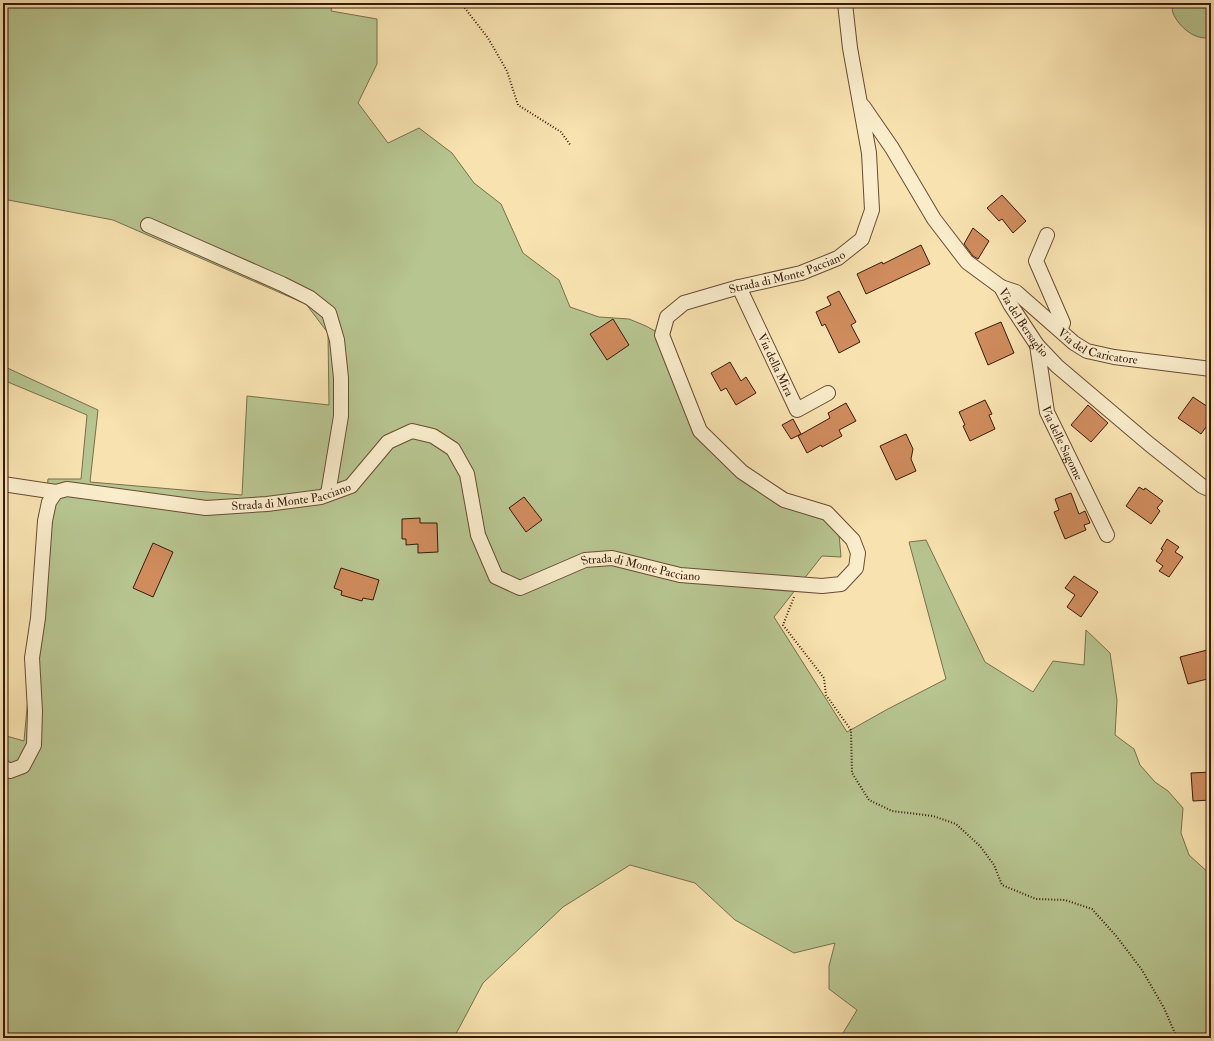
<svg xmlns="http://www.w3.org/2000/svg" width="1214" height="1041" font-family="'IM FELL Double Pica',serif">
  <rect width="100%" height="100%" fill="#f8e3b0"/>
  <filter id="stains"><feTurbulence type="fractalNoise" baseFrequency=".005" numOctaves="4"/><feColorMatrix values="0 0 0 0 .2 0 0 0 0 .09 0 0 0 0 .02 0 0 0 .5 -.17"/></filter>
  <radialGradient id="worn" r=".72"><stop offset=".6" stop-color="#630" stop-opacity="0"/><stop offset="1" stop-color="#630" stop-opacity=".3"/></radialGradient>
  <path fill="#b7c590" stroke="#786f4c" d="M3,3H333L331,11L377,19V64L358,103L388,143L419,128L452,153L474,183L501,204L523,253L559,280L570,307L599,317L629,319L646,326L662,335L700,431L742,472L827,513L839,534L841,557L822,556L774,617L847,732L886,710L946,679L909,542L926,540L985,662L1033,692L1053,661L1084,665L1086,630L1110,653L1117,700L1115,735L1134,749L1140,765L1155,782L1168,791L1183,808L1181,833L1189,855L1211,875V1038H840L857,1010L829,989V966L835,943L794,953L735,920L695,883L630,865L563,907L483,983L458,1030L453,1038H3V735L24,741L48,479H81L87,415L3,380V366L98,410L90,482L242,495L247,396L329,405L328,333L306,304L113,220L3,199Z
    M1173,3H1211V37C1196,42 1178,26 1173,13C1172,10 1172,6 1173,3Z"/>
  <path fill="#d08c5d" stroke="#391909" d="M1002,195L1026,221L1013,233L1002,219L999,221L987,208Z
    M973,228L989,241L978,259L973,256L964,244Z
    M921,245L930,264L866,294L857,274L882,262L883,264Z
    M839,291L856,322L851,325L860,342L839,353L825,324L822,326L816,312L831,305L827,297Z
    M613,319L629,345L607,360L590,334Z
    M1001,322L1014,353L988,365L975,333Z
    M730,362L741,381L746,377L756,393L736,405L726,388L721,391L711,373Z
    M1193,397L1211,409V420L1201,434L1178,418Z
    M985,400L992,414L989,415L995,429L970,441L963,426L965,425L959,412Z
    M846,403L856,421L839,430L842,436L822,447L821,445L807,453L798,436L830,418L828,413Z
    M1088,405L1108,423L1091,442L1071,425Z
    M793,419L801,434L791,439L782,425Z
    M906,434L913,449L911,459L916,471L896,480L880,446Z
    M1139,487L1144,490L1145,488L1163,501L1157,508L1160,511L1151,524L1126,506Z
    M1071,493L1079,514L1085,511L1090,523L1084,525L1086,530L1065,539L1054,512L1059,510L1055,499Z
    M524,497L542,520L526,532L509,508Z
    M420,518V523H437L438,552L418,553V544L406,545V539H402V519Z
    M1167,539L1179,547L1175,552L1183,557L1169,577L1159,571L1163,566L1156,561L1163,550L1161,549Z
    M153,543L173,552L153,597L133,588Z
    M341,568L379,580L373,600L363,598L362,601L341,595L342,591L334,588Z
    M1074,576L1098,592L1081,617L1067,607L1075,595L1065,588Z
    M1211,649V668H1208L1211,678L1188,684L1180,657Z
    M1211,772V800L1193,801L1191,773Z"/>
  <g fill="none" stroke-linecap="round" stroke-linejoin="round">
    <defs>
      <g id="minor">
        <path id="s1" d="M863,106L892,148L934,219L967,262L1001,287L1010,304L1037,345L1057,366L1149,444L1202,486L1211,490"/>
        <path d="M148,225L282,284L310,298L329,313L337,340L341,378V416L328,494"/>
        <path d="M1047,235L1036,261L1063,323L1060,330"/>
        <path id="s2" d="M739,287L797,410L828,393"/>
        <path id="s3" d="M1001,287L1016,292L1074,343L1087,351L1114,357L1211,369"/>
        <path id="s4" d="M1037,345L1047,412L1107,535"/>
        <path d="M3,484L56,492"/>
        <path id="s5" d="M3,767L10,771L23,766L34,745L35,711L32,658L38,618L45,521L49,502L56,492L67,489L206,508L267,504L321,497L351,486L388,442L412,431L433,436L453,449L467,474L478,535L496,577L520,588L585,560L612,558L680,575L822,586L841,584L856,568L858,553L853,540L827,513L784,500L742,472L700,431L662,335L667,317L684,303L739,287L801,273L838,258L862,239L872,210L869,153L850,48L845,3"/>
      </g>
    </defs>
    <use href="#minor" stroke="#694c33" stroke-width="16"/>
    <path stroke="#391909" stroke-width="2" stroke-dasharray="1 2" stroke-linecap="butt" d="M461,3L488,38L507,71L518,105L561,132L571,146
      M794,597L783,625L824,678L826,695L851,730L852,773L869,800L892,811L933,816L956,824L980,846L994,865L1002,885L1036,899L1065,900L1092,909L1117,937L1142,970L1164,1008L1177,1038"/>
    <use href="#minor" stroke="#faedcc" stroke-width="14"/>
  </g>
  <g text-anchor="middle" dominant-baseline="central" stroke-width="3.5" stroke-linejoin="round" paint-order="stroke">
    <g font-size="12" fill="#391909" stroke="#faedcc">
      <text stroke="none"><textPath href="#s5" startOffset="1717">Strada di Monte Pacciano</textPath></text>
      <text stroke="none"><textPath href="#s1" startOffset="272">Via del Bersaglio</textPath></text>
      <text stroke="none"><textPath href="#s3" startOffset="117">Via del Caricatore</textPath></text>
      <text stroke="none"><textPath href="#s2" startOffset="86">Via della Mira</textPath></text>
      <text stroke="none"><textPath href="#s4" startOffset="102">Via delle Sagome</textPath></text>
      <text stroke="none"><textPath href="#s5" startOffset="540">Strada di Monte Pacciano</textPath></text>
      <text stroke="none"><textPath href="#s5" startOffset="1021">Strada di Monte Pacciano</textPath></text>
    </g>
  </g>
  <rect width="1214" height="1041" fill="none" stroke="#f8e3b0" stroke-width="16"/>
  <rect x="4" y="4" width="1206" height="1033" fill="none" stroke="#391909" stroke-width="2"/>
  <rect x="8" y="8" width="1198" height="1025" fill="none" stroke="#391909"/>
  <rect width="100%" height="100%" filter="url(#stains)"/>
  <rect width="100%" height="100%" fill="url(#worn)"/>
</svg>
